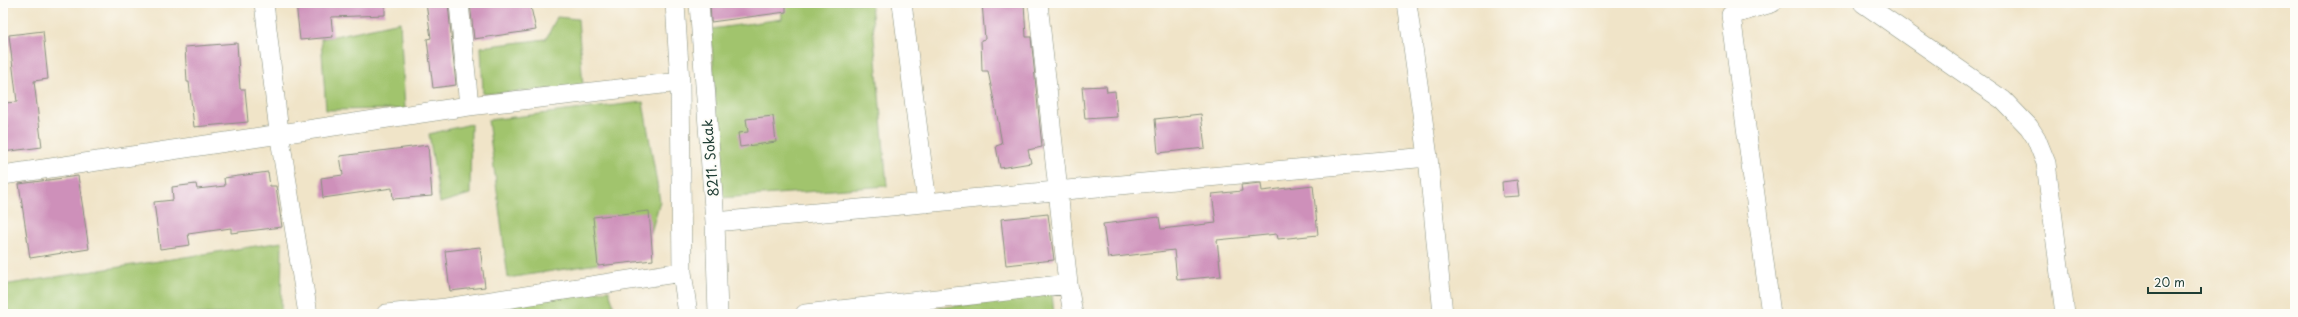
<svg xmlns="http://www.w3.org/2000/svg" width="2298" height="317" font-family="'Playpen Sans',sans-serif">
  <rect width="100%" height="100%" fill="#fdfcf7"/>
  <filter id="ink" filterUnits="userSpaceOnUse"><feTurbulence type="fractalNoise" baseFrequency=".025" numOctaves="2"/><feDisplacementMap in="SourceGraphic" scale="8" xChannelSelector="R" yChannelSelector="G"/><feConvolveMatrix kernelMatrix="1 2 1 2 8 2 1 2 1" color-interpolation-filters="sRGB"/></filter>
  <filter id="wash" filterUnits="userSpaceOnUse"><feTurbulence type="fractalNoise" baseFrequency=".012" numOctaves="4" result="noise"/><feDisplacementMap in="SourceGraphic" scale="16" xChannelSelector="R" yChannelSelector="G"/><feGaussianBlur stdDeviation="0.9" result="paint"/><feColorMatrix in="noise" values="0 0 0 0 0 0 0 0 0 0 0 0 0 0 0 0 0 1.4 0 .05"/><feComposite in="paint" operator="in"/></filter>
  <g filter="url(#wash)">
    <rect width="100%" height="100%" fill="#f0e4c8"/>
    <path fill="#a1c46d" stroke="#608050" d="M781,3H871L887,186L721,198L711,29L782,19Z
      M557,17L578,19L583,87L483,94L481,47L546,39Z
      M400,22L405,109L326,110L321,39Z
      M643,102L660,201L648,243L635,258L508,278L488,120Z
      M471,124L470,194L440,203L429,134Z
      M282,242L281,314H3V285Z
      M609,290L616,314H424Z
      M1052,293L1054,314H895Z"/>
    <g id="blocks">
      <path fill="#ce90ba" d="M296,3H385V15L331,17L333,37L300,40Z
        M426,3H448L456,85L433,88L427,39L431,38Z
        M470,3H530L536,30L474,39Z
        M710,3H786V12L711,22Z
        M982,3H1024L1026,37H1031L1042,147L1028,150L1031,163L1000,168L996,146L1002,144L998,121L988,71H982L981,40L985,39Z
        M43,31L48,79L34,81L42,147L3,152V129L8,128L4,103L17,102L9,35Z
        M237,43L240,89H245L248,122L194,127L189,82H187L185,47Z
        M1106,86L1107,92L1115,91L1117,117L1085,119L1082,87Z
        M1201,114L1205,148L1158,153L1155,119Z
        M773,116L776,142L740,147L738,133L748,132L746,119Z
        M428,145L432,196L393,199L392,188L323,198L321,178L343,175L340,156Z
        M268,172L270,186H276L282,227L231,233V228L188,234L190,245L160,249L154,202L173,200L172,187L196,184L197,189L225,186L224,178Z
        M78,176L89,249L30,258L19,184Z
        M1517,180L1519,196L1503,197L1502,182Z
        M1261,183L1262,191L1313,185L1318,235L1278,239L1277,234L1217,240L1221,276L1177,280L1174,250L1108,258L1103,224L1159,217L1161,229L1216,223L1212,194L1242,191L1241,185Z
        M649,211L653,260L598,266L593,217Z
        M1048,214L1054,260L1006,265L1001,219Z
        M480,247L485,287L450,291L445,251Z"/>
    </g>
  </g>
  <g filter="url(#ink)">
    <use href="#blocks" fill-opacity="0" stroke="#88907e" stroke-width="1"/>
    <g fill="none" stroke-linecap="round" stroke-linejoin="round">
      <defs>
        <path id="minor" d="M264,3L279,132L308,314
          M459,3L469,106
          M675,3L680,82L682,272L688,314
          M699,3L715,222L718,314
          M902,3L927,203
          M1038,3L1068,284L1073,314
          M1407,3L1428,157L1443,314
          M1863,3L2003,100L2029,127L2036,138L2046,163L2065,314
          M3,175L469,106L680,82
          M715,222L1428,157
          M386,314L446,308L682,272
          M805,314L1068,284
          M1771,314L1731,15L1772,3"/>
      </defs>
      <use href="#minor" stroke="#88907e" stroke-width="20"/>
      <use href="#minor" stroke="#fff" stroke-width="19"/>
    </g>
  </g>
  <g text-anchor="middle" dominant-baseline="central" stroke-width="4" stroke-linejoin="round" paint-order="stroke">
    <g font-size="14" fill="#1f3d34" stroke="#fdfcf7">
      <text transform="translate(710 158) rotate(-95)">8211. Sokak</text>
    </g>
  </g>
  <rect width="2298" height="317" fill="none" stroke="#fdfcf7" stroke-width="16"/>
  <path d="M2148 287v6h53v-6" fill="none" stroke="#1f3d34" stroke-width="2"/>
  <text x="2154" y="287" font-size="12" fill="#1f3d34" stroke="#fdfcf7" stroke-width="3" paint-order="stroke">20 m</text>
</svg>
